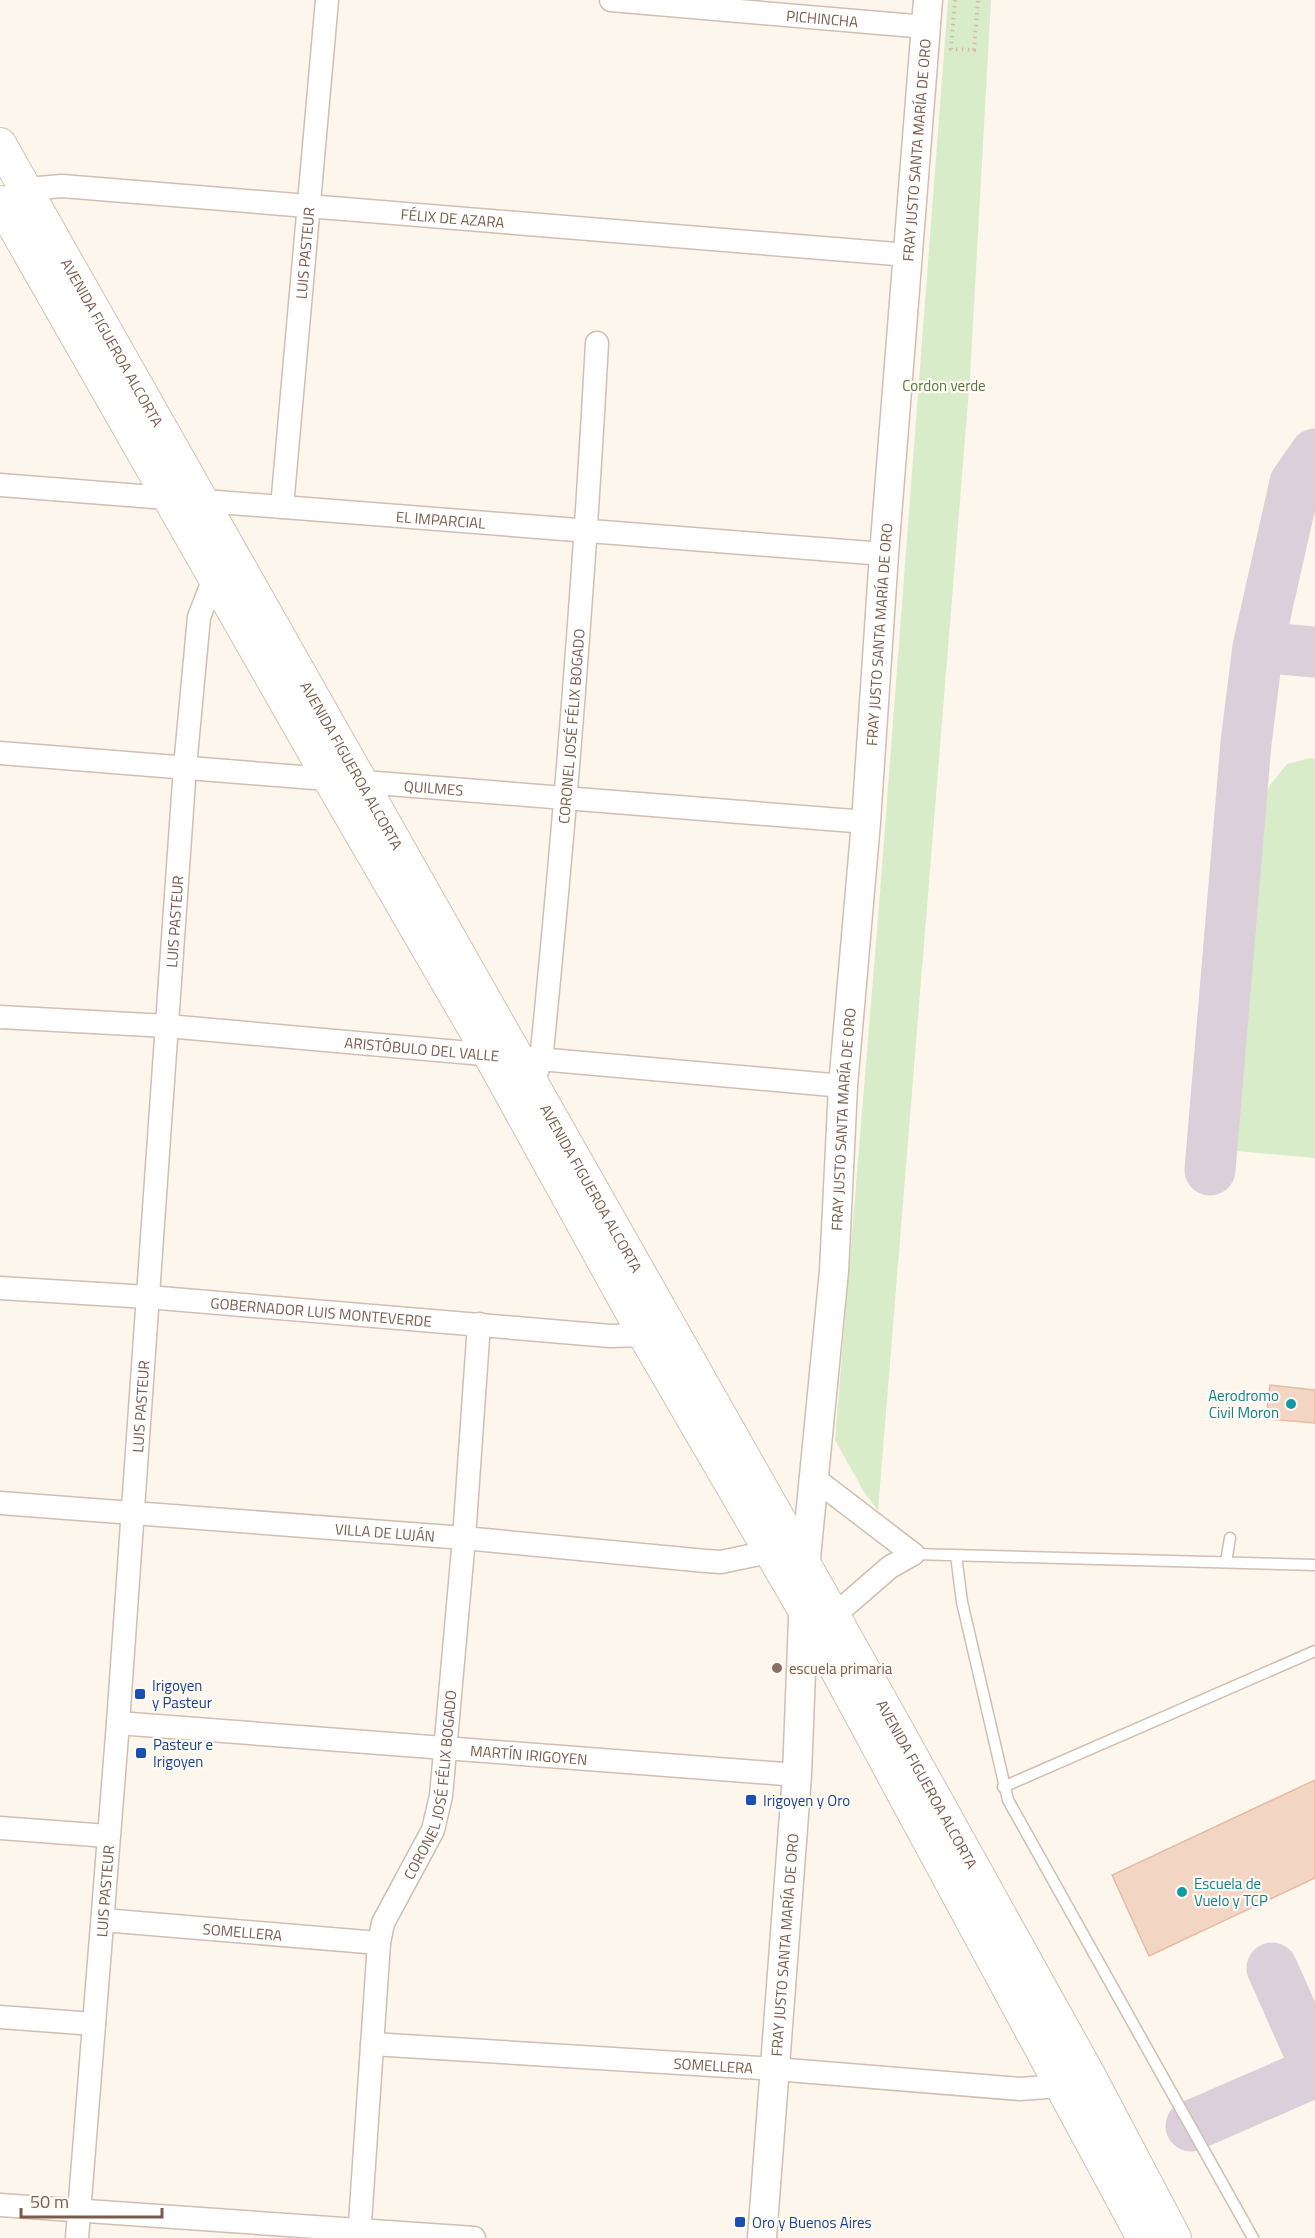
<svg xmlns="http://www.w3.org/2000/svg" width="1315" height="2238" font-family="'Titillium Web',sans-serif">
  <rect width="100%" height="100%" fill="#fdf6ec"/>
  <path fill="#d8ecc9" d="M948,0H991L970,377L878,1511L864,1492L835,1440L879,906Z
    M1311,758L1315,759V1158L1236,1151L1258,815L1270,785L1287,764Z"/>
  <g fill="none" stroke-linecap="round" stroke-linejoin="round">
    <path stroke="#dbcfda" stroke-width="51" d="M1258,647L1315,652
      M1210,1170L1246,743L1258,647L1295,483L1315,454
      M1272,1968L1315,2065
      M1191,2126L1315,2072"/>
  </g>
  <path fill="#f3d5c3" stroke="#e6bba3" stroke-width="1.5" d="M1270,1385L1315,1390V1423L1266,1419Z
    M1315,1780V1878L1149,1956L1112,1875Z"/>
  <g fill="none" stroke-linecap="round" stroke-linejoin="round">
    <defs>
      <path id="service" d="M913,1554L1315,1565
        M956,1555L962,1602L1008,1800L1253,2238
        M1226,1562L1230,1538
        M1003,1787L1315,1651"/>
      <g id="minor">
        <path id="s1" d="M611,0L926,27"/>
        <path id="s2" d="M13,194L26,189L62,186L908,255"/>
        <path id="s3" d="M0,485L884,554"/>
        <path id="s4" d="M282,507L327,0"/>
        <path id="s5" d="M0,753L866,822"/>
        <path id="s6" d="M0,1017L167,1026L843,1086"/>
        <path id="s7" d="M536,1074L541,1061C565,822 584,583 597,343"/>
        <path id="s8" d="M0,1288L148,1297L610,1336L644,1335"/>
        <path d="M815,1479L913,1554"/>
        <path id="s9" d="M0,1503L464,1538L706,1561L721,1562L769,1552"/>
        <path d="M823,1625L890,1567L913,1554"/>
        <path id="s10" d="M118,1723L797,1775"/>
        <path d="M0,1828L108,1836"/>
        <path id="s11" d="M103,1920L379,1943"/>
        <path d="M0,2017L94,2024"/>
        <path id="s12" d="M372,2044L775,2069L1020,2089L1060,2086L1073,2079"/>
        <path d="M0,2205L474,2238"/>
        <path id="s13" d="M77,2238L118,1723L185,767L199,617L215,576"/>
        <path id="s14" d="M359,2238L379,1943L383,1923L433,1830L441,1796L464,1538L479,1324"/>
      </g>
      <g id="tertiary">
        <path id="s15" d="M762,2238L797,1775L805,1568L834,1271L843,1086L866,822L884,554L928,0"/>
      </g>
      <g id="secondary">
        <path id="s16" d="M0,144L834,1616L1087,2071L1175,2238"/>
        <path d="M0,202L328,777L490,1056L644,1335L803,1608L1143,2238"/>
      </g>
    </defs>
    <use href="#service" stroke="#d1beb0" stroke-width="13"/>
    <use href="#minor" stroke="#d1beb0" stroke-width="25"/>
    <use href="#tertiary" stroke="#d1beb0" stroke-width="31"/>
    <use href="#secondary" stroke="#d6c0b0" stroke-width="34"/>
    <path stroke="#d9b8a5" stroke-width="4" stroke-dasharray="1.5 4.5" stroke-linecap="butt" d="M955,0L951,49L974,50L978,0"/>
    <use href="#service" stroke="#fff" stroke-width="10"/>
    <use href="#minor" stroke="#fff" stroke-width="22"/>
    <use href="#tertiary" stroke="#fff" stroke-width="28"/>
    <use href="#secondary" stroke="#fff" stroke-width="32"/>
  </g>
  <g fill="#0f9aa8" stroke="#fffaf3" stroke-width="2">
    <circle cx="1291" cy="1404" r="6"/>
    <circle cx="1182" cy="1892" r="6"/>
  </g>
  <circle fill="#8d6e63" stroke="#fffaf3" stroke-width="2" cx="777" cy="1668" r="6"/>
  <g fill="#1a4fb4" stroke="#fffaf3" stroke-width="2">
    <rect x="134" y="1688" width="12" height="12" rx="3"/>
    <rect x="135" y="1747" width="12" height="12" rx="3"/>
    <rect x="745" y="1794" width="12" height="12" rx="3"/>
    <rect x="734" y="2216" width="12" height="12" rx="3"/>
  </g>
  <g text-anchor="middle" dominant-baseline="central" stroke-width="4.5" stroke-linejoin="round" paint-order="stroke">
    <g font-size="15" fill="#7a5c4d" stroke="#fffaf3">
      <text stroke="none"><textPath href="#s1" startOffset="212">PICHINCHA</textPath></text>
      <text stroke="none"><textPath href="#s15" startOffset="2094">FRAY JUSTO SANTA MARÍA DE ORO</textPath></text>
      <text stroke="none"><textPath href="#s2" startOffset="442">FÉLIX DE AZARA</textPath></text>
      <text stroke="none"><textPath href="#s4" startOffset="255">LUIS PASTEUR</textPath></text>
      <text stroke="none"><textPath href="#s16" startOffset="228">AVENIDA FIGUEROA ALCORTA</textPath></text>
      <text stroke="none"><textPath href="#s3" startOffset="442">EL IMPARCIAL</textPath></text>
      <text stroke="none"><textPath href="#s15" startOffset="1608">FRAY JUSTO SANTA MARÍA DE ORO</textPath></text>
      <text stroke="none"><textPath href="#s7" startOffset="350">CORONEL JOSÉ FÉLIX BOGADO</textPath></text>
      <text stroke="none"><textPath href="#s16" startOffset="714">AVENIDA FIGUEROA ALCORTA</textPath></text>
      <text stroke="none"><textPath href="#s5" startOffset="435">QUILMES</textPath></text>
      <text stroke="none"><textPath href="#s13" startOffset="1320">LUIS PASTEUR</textPath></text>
      <text stroke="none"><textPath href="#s6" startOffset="423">ARISTÓBULO DEL VALLE</textPath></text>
      <text stroke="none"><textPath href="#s15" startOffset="1122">FRAY JUSTO SANTA MARÍA DE ORO</textPath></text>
      <text stroke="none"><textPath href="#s16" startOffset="1200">AVENIDA FIGUEROA ALCORTA</textPath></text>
      <text stroke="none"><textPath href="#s8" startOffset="322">GOBERNADOR LUIS MONTEVERDE</textPath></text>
      <text stroke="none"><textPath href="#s13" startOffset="834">LUIS PASTEUR</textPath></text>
      <text stroke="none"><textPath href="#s9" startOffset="386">VILLA DE LUJÁN</textPath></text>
      <text stroke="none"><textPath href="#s10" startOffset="412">MARTÍN IRIGOYEN</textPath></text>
      <text stroke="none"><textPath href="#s14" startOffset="465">CORONEL JOSÉ FÉLIX BOGADO</textPath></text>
      <text stroke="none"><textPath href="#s16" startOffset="1884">AVENIDA FIGUEROA ALCORTA</textPath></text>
      <text stroke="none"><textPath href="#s13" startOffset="348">LUIS PASTEUR</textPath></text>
      <text stroke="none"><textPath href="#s11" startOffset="140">SOMELLERA</textPath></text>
      <text stroke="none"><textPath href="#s15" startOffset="294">FRAY JUSTO SANTA MARÍA DE ORO</textPath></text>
      <text stroke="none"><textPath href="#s12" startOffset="342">SOMELLERA</textPath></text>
    </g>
    <g font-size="15" fill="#537a41" stroke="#fffaf3">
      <text x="944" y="385">Cordon verde</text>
    </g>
    <g font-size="15" fill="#0d838f" stroke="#fffaf3" text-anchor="end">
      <text x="1279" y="1395">Aerodromo<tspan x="1279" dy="17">Civil Moron</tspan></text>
      <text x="1194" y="1883" text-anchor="start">Escuela de<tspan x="1194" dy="17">Vuelo y TCP</tspan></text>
    </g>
    <g font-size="15" fill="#785e54" stroke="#fffaf3" text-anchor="start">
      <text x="789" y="1668">escuela primaria</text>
    </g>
    <g font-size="15" fill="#164399" stroke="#fffaf3" text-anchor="start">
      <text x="152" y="1685">Irigoyen<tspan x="152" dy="17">y Pasteur</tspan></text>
      <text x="153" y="1744">Pasteur e<tspan x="153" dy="17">Irigoyen</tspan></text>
      <text x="763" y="1800">Irigoyen y Oro</text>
      <text x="752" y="2222">Oro y Buenos Aires</text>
    </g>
  </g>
  <path d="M21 2208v9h141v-9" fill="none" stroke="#7a5c4d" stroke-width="3"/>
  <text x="30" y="2208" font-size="18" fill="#7a5c4d" stroke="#fffaf3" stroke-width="4.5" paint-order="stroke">50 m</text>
</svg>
